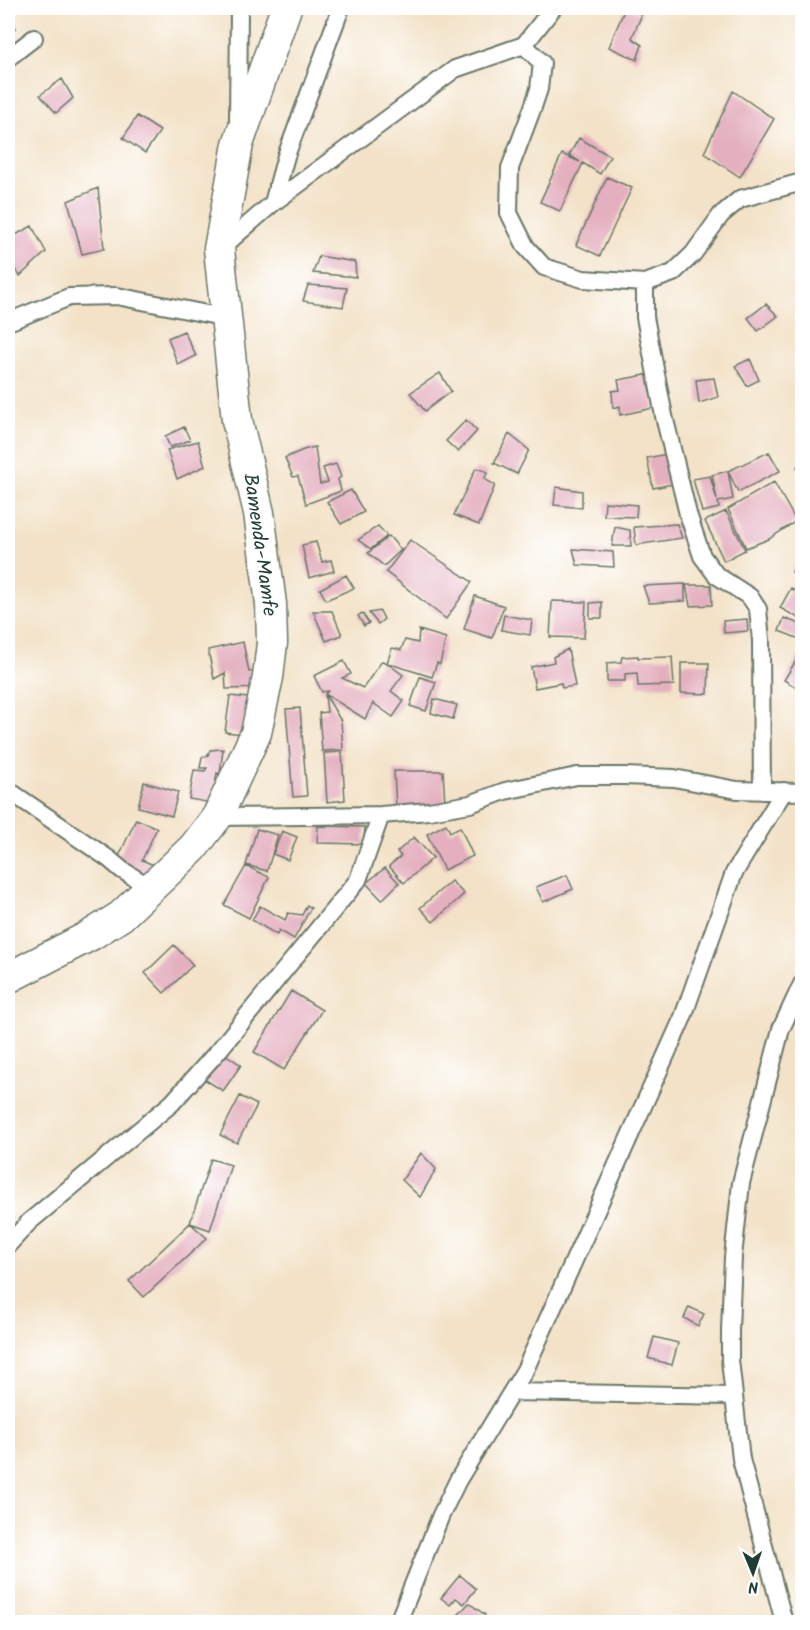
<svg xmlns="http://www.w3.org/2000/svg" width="810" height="1630" font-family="Kalam,sans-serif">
  <rect width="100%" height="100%" fill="#fff"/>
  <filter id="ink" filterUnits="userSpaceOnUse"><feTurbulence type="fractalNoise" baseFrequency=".0167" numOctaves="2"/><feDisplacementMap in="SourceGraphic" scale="12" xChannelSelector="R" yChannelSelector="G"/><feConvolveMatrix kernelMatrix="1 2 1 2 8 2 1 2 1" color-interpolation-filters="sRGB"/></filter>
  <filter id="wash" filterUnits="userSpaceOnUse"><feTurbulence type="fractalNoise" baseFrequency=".008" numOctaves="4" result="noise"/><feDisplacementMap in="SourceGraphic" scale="24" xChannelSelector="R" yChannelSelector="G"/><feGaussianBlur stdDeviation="1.35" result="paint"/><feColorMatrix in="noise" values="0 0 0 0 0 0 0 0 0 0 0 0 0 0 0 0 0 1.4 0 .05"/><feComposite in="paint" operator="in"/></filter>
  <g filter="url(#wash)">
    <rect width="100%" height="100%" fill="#f3e2c7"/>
    <g id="blocks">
      <path fill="#e4afbf" d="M625,8L642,14L632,38L642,45L637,60L609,47Z
        M8,13L16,28L8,31Z
        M62,79L73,98L56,113L40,95Z
        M733,91L774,119L740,177L704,153Z
        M137,116L160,131L145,153L123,138Z
        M579,138L610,156L600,174L583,163L560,211L540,202L562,154L580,162L569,155Z
        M607,177L632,188L600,256L576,245Z
        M98,188L104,249L82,254L68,201Z
        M32,226L46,252L20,276L8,260V239Z
        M319,256L355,262L356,277L313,273Z
        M308,285L347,288L343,307L303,301Z
        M766,304L778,316L758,331L748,318Z
        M184,331L196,356L178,365L168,338Z
        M750,359L759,380L747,386L735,366Z
        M440,373L451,391L425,411L410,393Z
        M651,374L654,408L620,415V406L613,408L612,391L620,390L618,380Z
        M714,378L718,397L699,403L696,380Z
        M466,420L477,431L458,452L446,441Z
        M184,427L190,440L170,447L165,436Z
        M509,434L529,450L517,474L494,463Z
        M198,441L205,466L177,479L167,450Z
        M315,447L320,484L328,482L323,468L336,464L341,477L338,479L341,491L306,504L298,476L293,477L285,458L303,450Z
        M769,452L780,471L738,492L728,471Z
        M667,454L673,484L653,488L647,458Z
        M802,460V472L797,467Z
        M476,468L488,472L484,479L495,485L479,525L454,515Z
        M728,471L733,499L718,502L719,508L702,512L693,479L710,476L717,500L712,475Z
        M774,482L796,521L769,539L746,548L728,509Z
        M556,487L582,491V508L554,505Z
        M351,490L364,512L341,524L327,502Z
        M605,502L637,505L636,517L604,516Z
        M726,511L745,550L724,561L705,521Z
        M677,524L682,538L636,545L634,527Z
        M378,526L387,536L371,549L358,540Z
        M615,527L630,530L631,546H612Z
        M389,536L401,550L384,566L368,553Z
        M410,540L472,582L446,619L386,572Z
        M316,542L322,562L331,560L334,571L309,578L302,545Z
        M802,547V576L792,572Z
        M573,549L613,552L614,567L577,565Z
        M346,575L354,588L326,600L320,589Z
        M685,584V601L649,603L643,586Z
        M686,585H711L712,605L690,606Z
        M791,588L802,595V620L780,608Z
        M475,596L504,606L492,638L464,629Z
        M552,601L586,602L584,638L550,637Z
        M602,602V618H590V603Z
        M313,611H332L342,635L326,641Z
        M380,611L384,619L378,624L369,613Z
        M362,613L369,623L364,626L358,616Z
        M504,615L532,620L530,635L501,630Z
        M784,618L802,625V640L779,631Z
        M747,619L748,631L724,633L723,621Z
        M419,630L446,638L440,664L437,663L432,677L387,663L403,675L391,691L404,701L393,717L373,703L365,719L325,694L341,721L343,750L322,751L319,713L327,712L325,694L328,691L322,692L314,676L344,661L351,674L342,678L363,688L382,661L387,663L392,648L401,650L405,640L418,643Z
        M243,642L249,672L259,671L260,688L226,689L225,673L214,679L208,650Z
        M568,649L575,686L562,688L561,683L535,688L531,667L554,662L553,657Z
        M802,651V691L784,680Z
        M638,656V658L672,657L674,685L638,686L637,673L625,674V681H607V663L621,662L622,657Z
        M681,663H709L708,694L681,693Z
        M420,677L436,682L426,711L410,706Z
        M230,696L248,698L244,734L225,732Z
        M434,699L457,705L453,719L431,713Z
        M300,708L307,796L293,797L286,709Z
        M223,749L220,774L217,773L212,803L189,799L194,770L205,771L207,768H200L202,757L208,756L210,750Z
        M342,752L345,800L327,802L324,753Z
        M394,771H443L445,803L396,810Z
        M144,782L178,792L172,816L138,807Z
        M136,819L157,828L142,860L156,866L149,880L115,865Z
        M446,824L450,832L460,827L473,856L444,870L427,834Z
        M318,826L365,827L364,844L317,843Z
        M257,829L278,835L267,871L246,865Z
        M282,831L297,837L288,860L273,854Z
        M414,837L433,858L404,883L389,866L401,856L397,852Z
        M246,866L269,877L249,918L224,905Z
        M385,868L399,883L382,900L366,883Z
        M567,875L573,889L543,902L536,887Z
        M451,881L464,894L433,922L420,908Z
        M307,905L311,908L294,939L279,930L277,935L252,920L260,906L285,920L288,913L302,915Z
        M174,945L193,965L164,993L145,973Z
        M291,991L322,1010L284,1070L254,1052Z
        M219,1050L241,1065L223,1091L201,1077Z
        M240,1096L257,1105L237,1143L220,1135Z
        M421,1153L436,1169L420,1197L402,1180Z
        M211,1159L231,1165L210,1230L190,1223L207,1238L144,1297L129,1281L190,1223Z
        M689,1307L704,1314L698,1326L684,1318Z
        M654,1337L678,1343L672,1365L648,1358Z
        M460,1575L476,1589L464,1604L456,1598L450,1605L441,1598Z
        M469,1603L485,1615L480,1622H452Z"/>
    </g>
  </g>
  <g filter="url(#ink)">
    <use href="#blocks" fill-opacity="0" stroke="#697767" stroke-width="1.5"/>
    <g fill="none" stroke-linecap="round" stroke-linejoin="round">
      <defs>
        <path id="street" d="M524,45L553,8
          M8,58L34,38
          M238,121L239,8
          M273,203L286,156L341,8
          M220,249L273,203L455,69L524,45L542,63L539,89L533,107L510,168L509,213L526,247L544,267L583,279L645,283L673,273L693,254L721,215L740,199L802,182
          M645,283V317L664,416L688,514L702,556L716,575L750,597L758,609L761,640L762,791
          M8,322L69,297L117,296L227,318
          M8,790L109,859L122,870L151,888
          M217,817L381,815L429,811L470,804L505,791L577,776H625L674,778L737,790L802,792
          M8,1245L29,1222L172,1103L219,1050L358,880L381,815
          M512,1392L733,1396
          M398,1622L441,1515L458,1480L525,1370L683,1017L734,873L784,791
          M784,1622L741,1459L730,1360V1330L733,1257L741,1183L781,1029L802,984"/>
        <path id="highway" d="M8,978L91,935L121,916L193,848L217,817L256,733L268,677L272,643L271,604L259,513L237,420L219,249L238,144L286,8"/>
      </defs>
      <use href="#street" stroke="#697767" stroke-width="20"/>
      <use href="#highway" stroke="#697767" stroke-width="33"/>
      <use href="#street" stroke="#fff" stroke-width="16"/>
      <use href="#highway" stroke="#fff" stroke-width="30"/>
    </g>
  </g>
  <g text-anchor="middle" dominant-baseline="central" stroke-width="4.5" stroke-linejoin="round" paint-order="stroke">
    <g font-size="20" fill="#1f3d34" stroke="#fff">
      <text transform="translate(259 545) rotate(82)">Bamenda-Mamfe</text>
    </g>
  </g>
  <rect width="810" height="1630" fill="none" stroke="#fff" stroke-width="30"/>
  <g transform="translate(753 1573) rotate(178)" stroke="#ffffff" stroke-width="4.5" paint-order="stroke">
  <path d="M0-4.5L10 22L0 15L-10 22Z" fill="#1f3d34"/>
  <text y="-9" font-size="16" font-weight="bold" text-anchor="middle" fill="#1f3d34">N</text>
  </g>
</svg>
